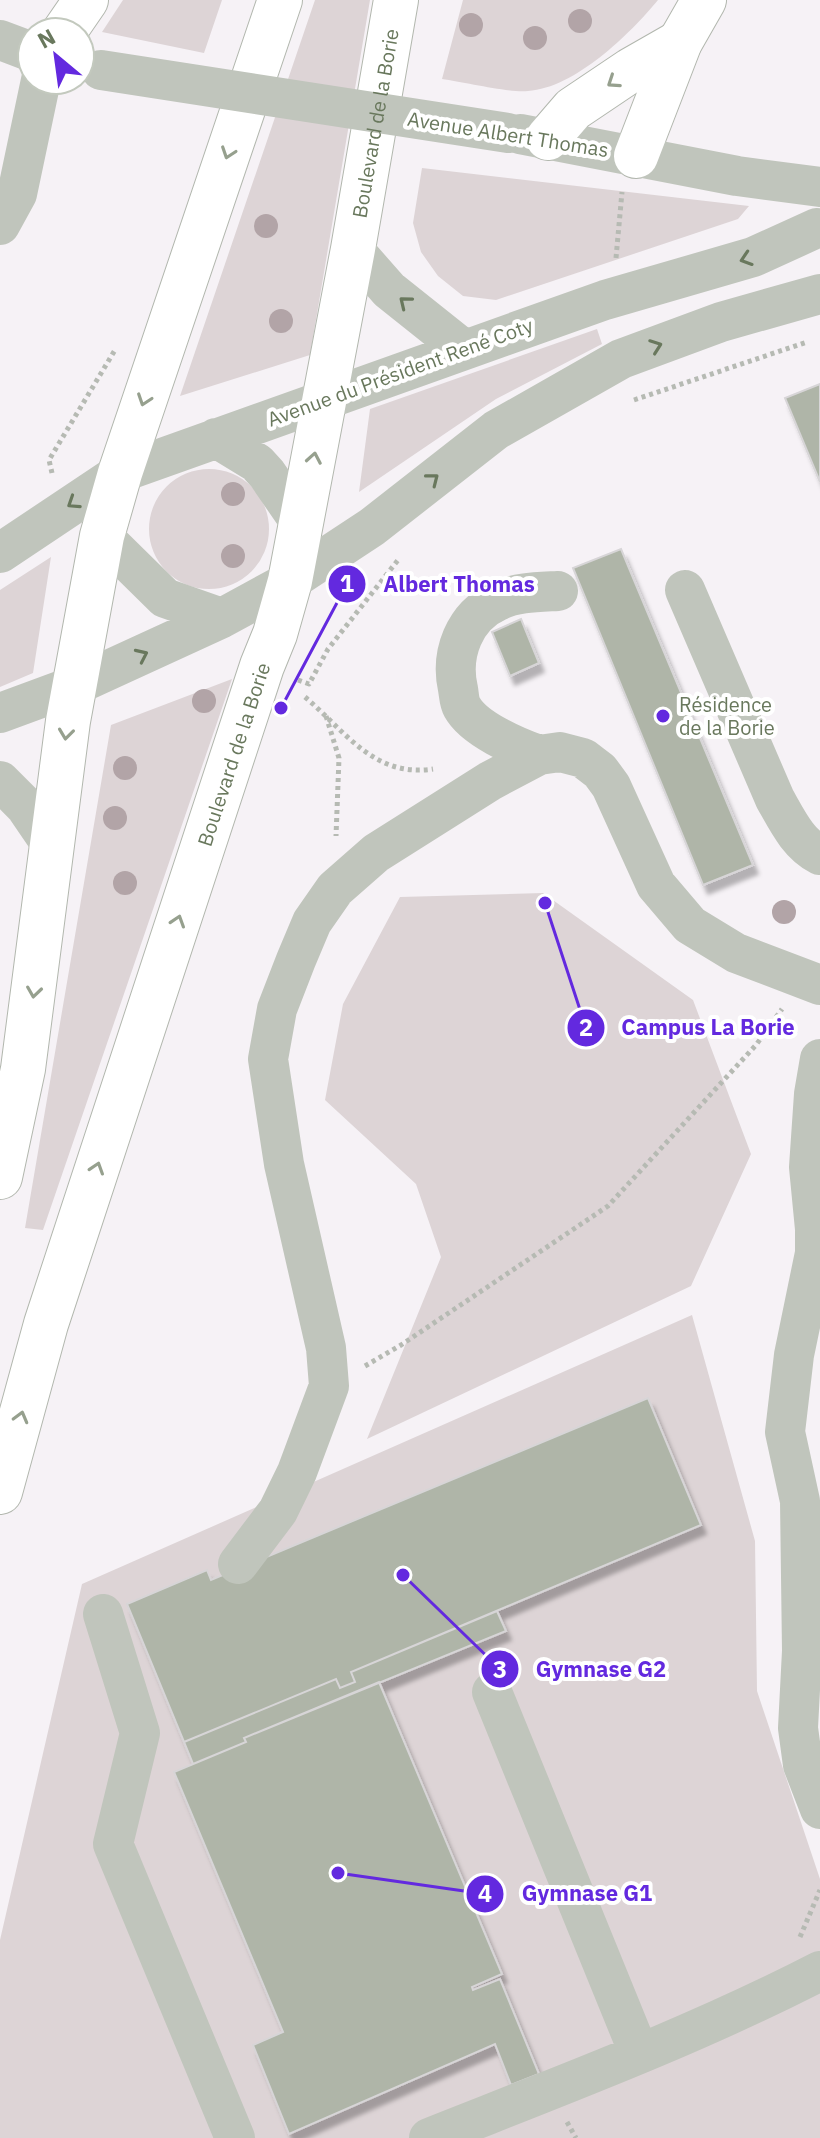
<svg xmlns="http://www.w3.org/2000/svg" width="820" height="2138" font-family="'IBM Plex Sans',sans-serif">
  <defs>
    <filter id="shadow"><feDropShadow dx="5" dy="9" stdDeviation="2" flood-color="#0004"/></filter>
  </defs>
  <rect width="100%" height="100%" fill="#f6f2f6"/>
  <path fill="#ddd4d6" d="M123,0H222L204,53L102,32Z
    M315,0H370L310,355L180,396Z
    M463,0H658C630,34 575,88 528,91C509,93 464,82 442,79Z
    M422,168L749,206L738,219L496,300L463,296L438,276L421,252L413,223Z
    M597,329L602,344L496,399L359,492L370,409Z
    M149 529a60 60 0 1 1 120 0a60 60 0 1 1-120 0Z
    M51,557L33,673L0,687V590Z
    M232,679L43,1230L25,1228L111,725Z
    M543,893L693,1000L751,1154L691,1286L367,1439L441,1257L416,1184L325,1100L343,1004L400,897Z
    M692,1315L755,1541L757,1691L820,1879V2138H0V1940L82,1584Z"/>
  <path fill="#afb5a8" stroke="#d7d5d7" stroke-width="2" filter="url(#shadow)" d="M820,384V482L785,398Z
    M621,549L753,865L703,885L573,568Z
    M521,619L539,663L510,676L492,632Z
    M648,1398L701,1525L351,1672L355,1682L340,1688L336,1679L184,1742L127,1604L207,1570L211,1580Z
    M497,1611L506,1631L244,1738L246,1742L193,1764L184,1742L336,1679L340,1688L355,1682L351,1672Z
    M379,1682L502,1974L472,1987L473,1990L500,1979L539,2074L511,2085L495,2044L289,2134L253,2045L283,2032L174,1772L246,1742L244,1738Z"/>
  <g fill="none" stroke-linecap="round" stroke-linejoin="round">
    <defs>
      <g id="major">
        <path d="M64,32L86,0"/>
        <path d="M548,138L573,109L631,70L680,42"/>
        <path d="M636,156L680,42L704,0"/>
        <path d="M0,1177L23,1069L68,721L102,536L120,473L280,0"/>
        <path id="s1" d="M0,1492L46,1324L262,666L275,634L290,581L353,249L396,0"/>
      </g>
    </defs>
    <use href="#major" stroke="#b2b7ae" stroke-width="46"/>
    <path stroke="#b6bab3" stroke-width="5" stroke-dasharray="4 4" stroke-linecap="butt" d="M616,258L622,192
      M634,400L807,342
      M52,473L49,460L115,350
      M298,680L309,684L328,649L398,560
      M305,697C345,731 374,778 433,769
      M326,716L339,758L336,836
      M365,1366L401,1345L608,1206L756,1045L782,1009
      M800,1937L820,1890
      M567,2122L576,2138"/>
    <path stroke="#c0c5bc" stroke-width="40" d="M0,40L32,52
      M520,134L737,176L820,187
      M0,225L17,194L41,80
      M353,249L389,290L463,349
      M216,438L257,463L267,474L302,525
      M102,536L165,598L222,618
      M0,553L120,473L605,300L753,257L817,228
      M685,590L775,799C787,820 798,844 820,855
      M0,713L76,685L222,618L290,581L372,527L496,430L621,359L721,322L820,294
      M539,755C516,747 474,729 462,707C459,702 459,694 458,689C450,654 464,616 498,601C515,592 539,592 558,591
      M0,781L25,806L53,847
      M820,1059L814,1094L809,1167L815,1229V1253L794,1355L785,1432L800,1501L802,1651L798,1728L803,1765L820,1809
      M238,1564L278,1511L297,1472L329,1386L326,1348L284,1164L268,1059L277,1009L296,960L312,922L335,889L376,853L490,781L539,755L560,752L583,758L600,771L611,786L656,885L690,925L736,953L820,985
      M103,1614L140,1733L113,1844L235,2138
      M492,1692L639,2053
      M429,2138C560,2086 694,2036 820,1971"/>
    <use href="#major" stroke="#fff" stroke-width="44"/>
    <path stroke="#c0c5bc" stroke-width="40" d="M101,70L508,133"/>
  </g>
  <g fill="#b2a4a7">
    <circle cx="580" cy="21" r="12"/>
    <circle cx="471" cy="25" r="12"/>
    <circle cx="535" cy="38" r="12"/>
    <circle cx="266" cy="226" r="12"/>
    <circle cx="281" cy="321" r="12"/>
    <circle cx="233" cy="494" r="12"/>
    <circle cx="233" cy="556" r="12"/>
    <circle cx="204" cy="701" r="12"/>
    <circle cx="125" cy="768" r="12"/>
    <circle cx="115" cy="818" r="12"/>
    <circle cx="125" cy="883" r="12"/>
    <circle cx="784" cy="912" r="12"/>
  </g>
  <defs><path id="oneway-chevron" d="M-2-3.5L2.5 0L-2 3.5" fill="none" stroke-width="1.6" stroke-linecap="round" stroke-linejoin="round" transform="scale(2)"/></defs>
  <g stroke="#96a08e">
    <use href="#oneway-chevron" transform="translate(613 82) rotate(146)"/>
    <use href="#oneway-chevron" transform="translate(228 153) rotate(109)"/>
    <use href="#oneway-chevron" transform="translate(144 400) rotate(109)"/>
    <use href="#oneway-chevron" transform="translate(314 458) rotate(-80)"/>
    <use href="#oneway-chevron" transform="translate(66 734) rotate(97)"/>
    <use href="#oneway-chevron" transform="translate(178 921) rotate(-72)"/>
    <use href="#oneway-chevron" transform="translate(34 992) rotate(98)"/>
    <use href="#oneway-chevron" transform="translate(97 1168) rotate(-72)"/>
    <use href="#oneway-chevron" transform="translate(21 1417) rotate(-75)"/>
  </g>
  <g stroke="#69785d">
    <use href="#oneway-chevron" transform="translate(746 259) rotate(162)"/>
    <use href="#oneway-chevron" transform="translate(405 302) rotate(-141)"/>
    <use href="#oneway-chevron" transform="translate(656 346) rotate(-20)"/>
    <use href="#oneway-chevron" transform="translate(433 479) rotate(-38)"/>
    <use href="#oneway-chevron" transform="translate(73 503) rotate(147)"/>
    <use href="#oneway-chevron" transform="translate(142 655) rotate(-25)"/>
  </g>
  <circle fill="#6329df" stroke="#fff" stroke-width="3" cx="663" cy="716" r="8"/>
  <g text-anchor="middle" dominant-baseline="central" stroke-width="8" stroke-linejoin="round" paint-order="stroke">
    <g font-size="20" fill="#69785d" stroke="#fff">
      <text stroke="none"><textPath href="#s1" startOffset="1422">Boulevard de la Borie</textPath></text>
      <text transform="translate(508 134) rotate(9)">Avenue Albert Thomas</text>
      <text transform="translate(400 372) rotate(-20)">Avenue du Président René Coty</text>
      <text stroke="none"><textPath href="#s1" startOffset="774">Boulevard de la Borie</textPath></text>
    </g>
    <g font-size="20" fill="#69785d" stroke="#fff" text-anchor="start">
      <text x="679" y="704">Résidence<tspan x="679" dy="23">de la Borie</tspan></text>
    </g>
  </g>
  <path fill="none" stroke="#6329df" stroke-width="3" d="M281 708L347 584M545 903L586 1028M403 1575L500 1669M338 1873L485 1894"/>
  <g fill="#6329df" stroke="#fff" stroke-width="3">
    <circle cx="281" cy="708" r="8"/>
    <circle cx="545" cy="903" r="8"/>
    <circle cx="403" cy="1575" r="8"/>
    <circle cx="338" cy="1873" r="8"/>
    <circle cx="347" cy="584" r="20"/>
    <circle cx="586" cy="1028" r="20"/>
    <circle cx="500" cy="1669" r="20"/>
    <circle cx="485" cy="1894" r="20"/>
  </g>
  <g font-size="24" text-anchor="middle" font-weight="bold" fill="#fff">
    <text x="347" y="592">1</text>
    <text x="586" y="1036">2</text>
    <text x="500" y="1678">3</text>
    <text x="485" y="1902">4</text>
  </g>
  <g font-size="22" text-anchor="middle" font-weight="bold" fill="#6329df" stroke="#fff" stroke-width="8" stroke-linejoin="round" paint-order="stroke">
    <text x="459" y="592">Albert Thomas</text>
    <text x="708" y="1035">Campus La Borie</text>
    <text x="601" y="1677">Gymnase G2</text>
    <text x="587" y="1901">Gymnase G1</text>
  </g>
  <g transform="translate(56 56) rotate(331)"><circle r="38" fill="#ffffff" stroke="#c3c9be" stroke-width="2"/>
  <path d="M0-6L14 30L0 20L-14 30Z" fill="#6329df"/>
  <text y="-12" font-size="22" font-weight="bold" text-anchor="middle" fill="#69785d">N</text>
  </g>
</svg>
